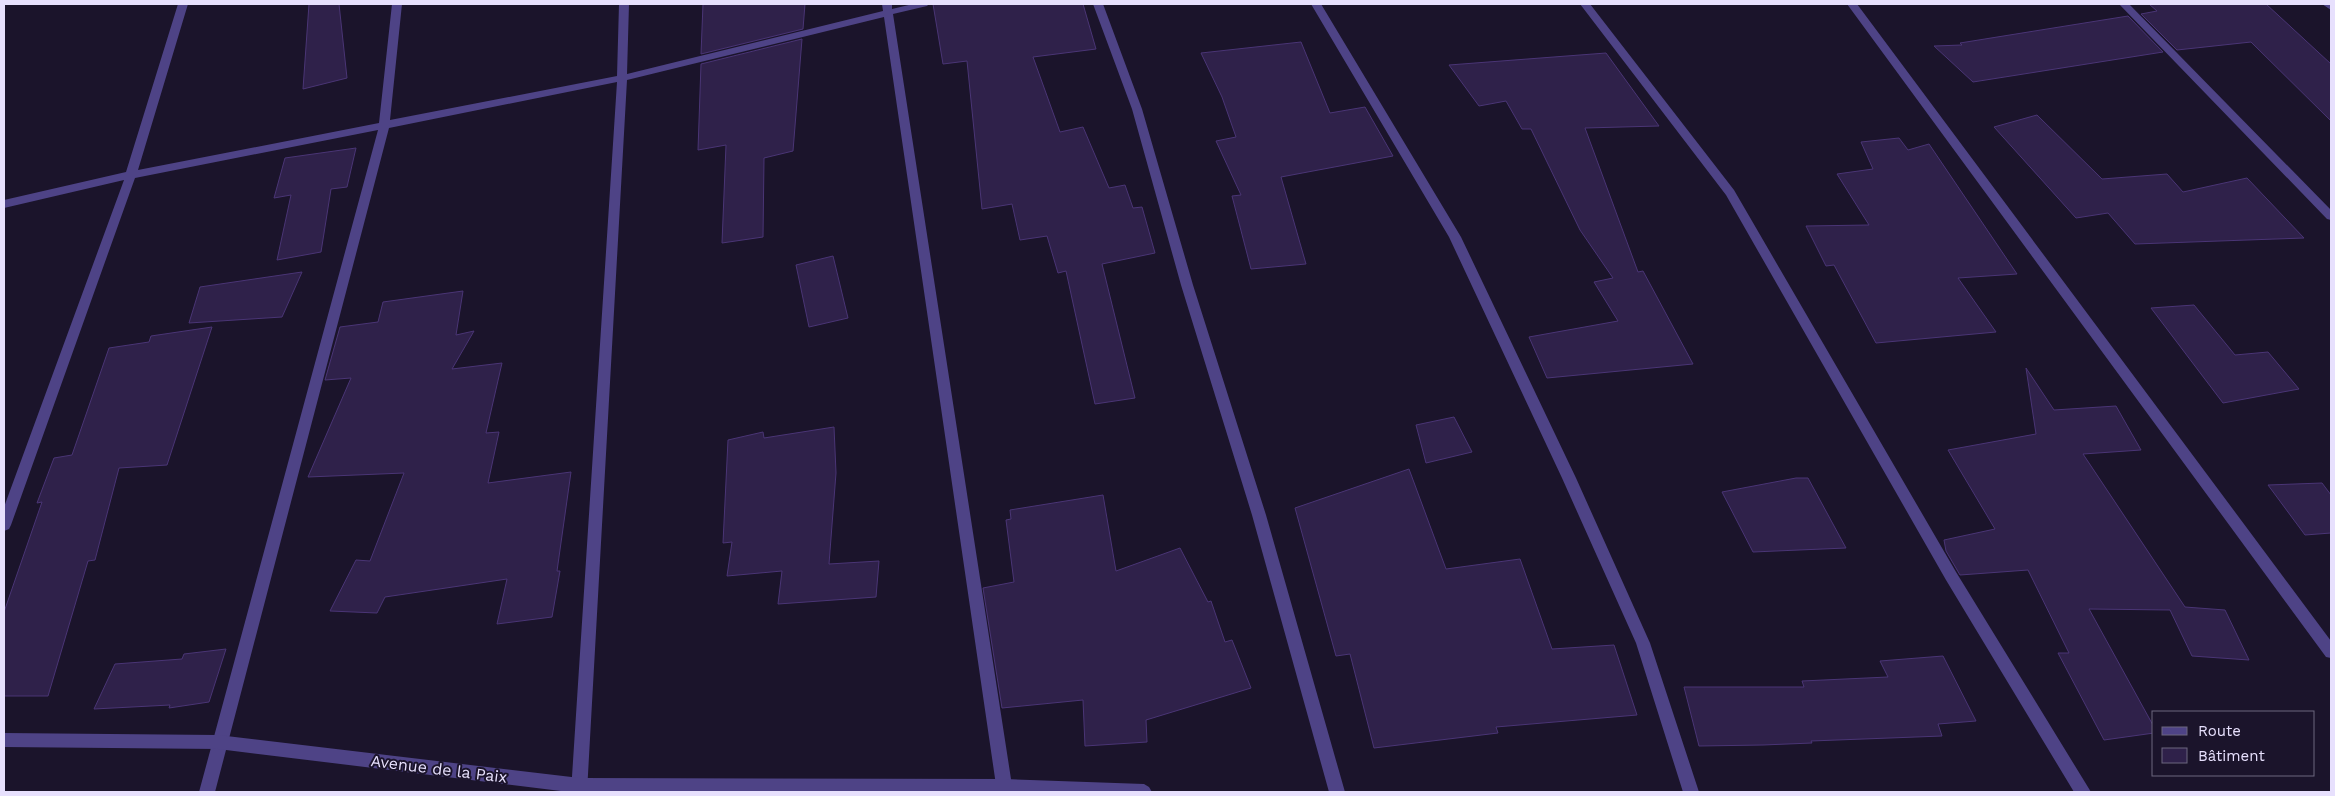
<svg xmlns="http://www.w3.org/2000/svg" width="2335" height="796" font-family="'Work Sans',sans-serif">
  <rect width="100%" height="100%" fill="#1b142b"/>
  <path fill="#2f214a" stroke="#4a3575" d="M309,4H339L347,78L303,89Z
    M703,4H805L803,29L701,54Z
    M933,4H1083L1096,49L1033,57L1060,132L1083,127L1109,188L1125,185L1133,208L1142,207L1155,253L1102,264L1135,398L1095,404L1066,271L1058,273L1047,236L1020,240L1012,204L982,209L967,61L943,64Z
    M2149,4H2266L2331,64V121L2251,42L2177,50L2141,14L2157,11Z
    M2128,16L2163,52L1973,82L1934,46L1962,45L1960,43Z
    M802,39L793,151L764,158L763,237L722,243L726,145L698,150L701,64Z
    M1301,42L1330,113L1365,107L1393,156L1281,177L1306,264L1251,269L1232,196L1241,195L1216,141L1236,137L1222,97L1201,53Z
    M1606,53L1659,126L1585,128L1638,272L1643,271L1693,364L1547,378L1529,337L1618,321L1594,282L1613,278L1580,230L1531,129H1522L1506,101L1479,106L1449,65Z
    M2037,115L2102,179L2167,174L2183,192L2247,178L2304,238L2135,244L2108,213L2076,218L1994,127Z
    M1899,138L1908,150L1929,144L2017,274L1958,278L1996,332L1876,343L1834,265L1826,266L1806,226L1869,225L1837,174L1873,169L1861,142Z
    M356,148L347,187L331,189L321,252L277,260L291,195L274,198L285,158Z
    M833,256L848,318L809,327L796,265Z
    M302,272L282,317L189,323L200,287Z
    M463,291L456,335L474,331L452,369L502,363L486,433L499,432L488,483L571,472L557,571H560L552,617L497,624L507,579L385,597L377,613L330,611L356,560L370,561L404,473L308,477L351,378L325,380L340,327L378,322L383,302Z
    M2194,305L2235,355L2268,352L2299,389L2223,403L2151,308Z
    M212,327L167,465L119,468L95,560L88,561L48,696H4V612L42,502L37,503L54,458L72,455L109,348L149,342L151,336Z
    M2026,368L2054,410L2116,406L2141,450L2083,454L2185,607L2225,610L2249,660L2192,656L2170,610L2089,609L2154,727V733L2104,740L2058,653H2069L2028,570L1960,575L1946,551L1944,540L1995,529L1948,450L2036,434Z
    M1454,417L1472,452L1426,463L1416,425Z
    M834,427L836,473L829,564L879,561L876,597L778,604L782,571L727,576L732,542L723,543L728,440L763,432L764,438Z
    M1409,469L1446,569L1520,559L1552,649L1614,645L1637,715L1496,727L1498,733L1374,748L1350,654L1336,656L1295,508Z
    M1796,478H1808L1846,548L1753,552L1722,492Z
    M2322,483L2331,495V533L2305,535L2268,485Z
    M1103,495L1116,571L1180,548L1208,602L1211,601L1225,642L1232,640L1251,688L1146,720L1147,742L1085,746L1083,700L1002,708L983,588L1014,582L1006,520L1011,519L1010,510Z
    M226,649L209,702L169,708L170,705L94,709L115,664L182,659L184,654Z
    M1943,656L1976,721L1938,724L1942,736L1811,741L1812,743L1763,745L1699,746L1684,687H1804L1802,681L1888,677L1880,661Z"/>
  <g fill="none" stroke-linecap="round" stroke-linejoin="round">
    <path fill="#4e4386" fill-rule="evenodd" d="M178,4H188L138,170L379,123L392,4H402L390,120L617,76L619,4H629L627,74L883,11L882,4H892V9L913,4H929L927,6L893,14L1013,792H997L884,17L627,80L587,792H571L617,82L389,128L215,792H199L378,130L135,178L11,525L9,529L4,531V507L124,180L4,208V200L126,172Z
      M1093,4H1103L1142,109L1193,285L1266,515L1345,792H1329L1252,515L1181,285L1132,109Z
      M1311,4H1321L1461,237L1576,478L1650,643L1699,792H1683L1636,643L1562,478L1449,237Z
      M1580,4H1590L1734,190L1956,572L2091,792H2074L1946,580L1726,195Z
      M1847,4H1857L2331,641V658L2326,657Z
      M2119,4H2129L2331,210V220L2327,219Z
      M2322,4H2331V10Z"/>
    <path fill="#4e4386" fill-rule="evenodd" d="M4,733L218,735L580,778L1005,779L1144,784L1149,787L1152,792H569L218,749L4,747Z"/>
  </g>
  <g text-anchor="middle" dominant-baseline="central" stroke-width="4" stroke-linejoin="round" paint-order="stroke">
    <g font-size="16" fill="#e7e0fd" stroke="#1b142b">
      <text transform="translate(439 769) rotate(7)">Avenue de la Paix</text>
    </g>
  </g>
  <rect width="2335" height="796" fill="none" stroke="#e7e0fd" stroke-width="10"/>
  <rect x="2152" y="711" width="162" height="65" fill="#1b142b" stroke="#6d667f"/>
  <rect x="2162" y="727" width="25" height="8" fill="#4e4386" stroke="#6d667f"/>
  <text x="2198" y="736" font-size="15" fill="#e7e0fd">Route</text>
  <rect x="2162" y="748" width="25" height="15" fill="#2f214a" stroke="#6d667f"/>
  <text x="2198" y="761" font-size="15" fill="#e7e0fd">Bâtiment</text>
</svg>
